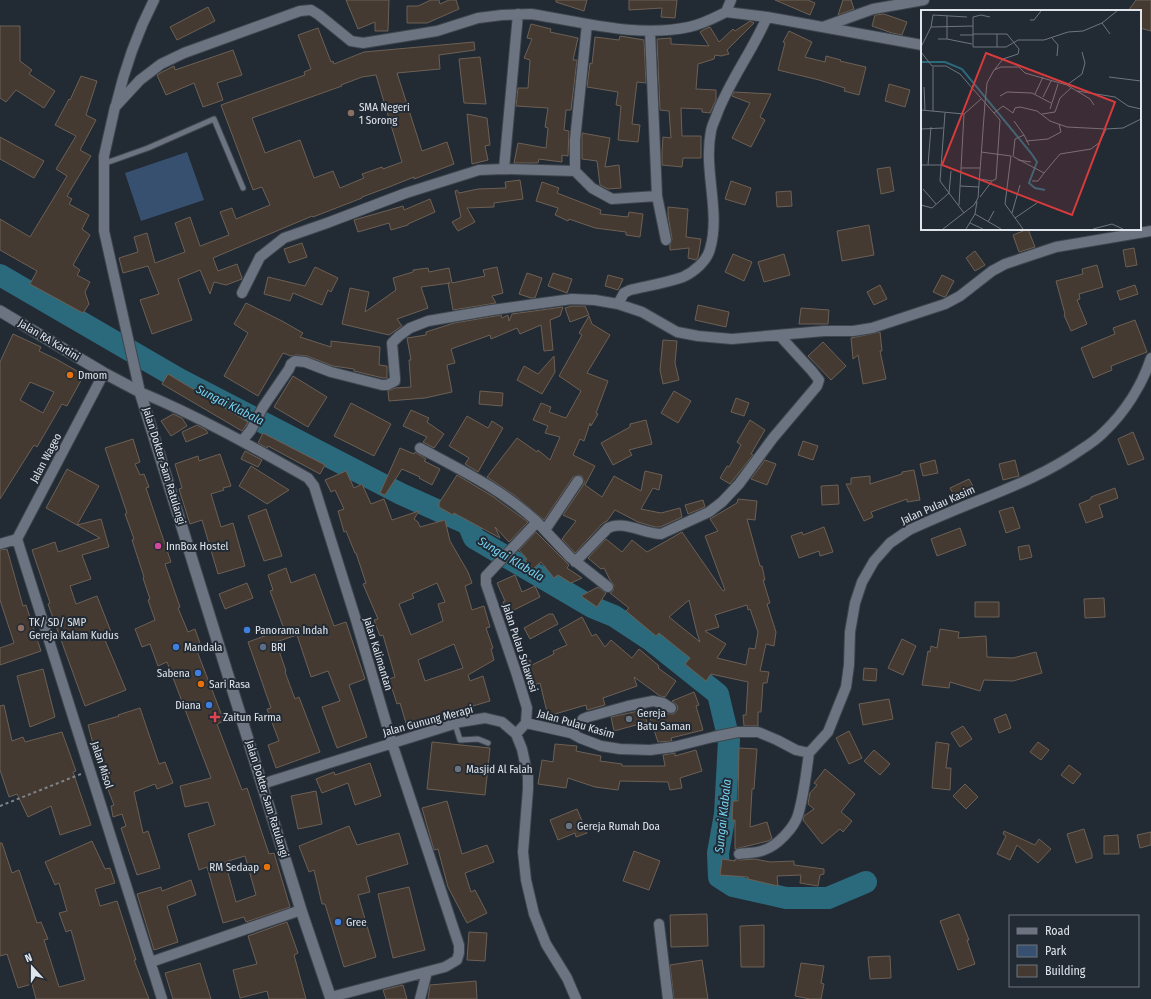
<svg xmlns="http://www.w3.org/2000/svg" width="1151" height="999" font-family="'Fira Sans Condensed',sans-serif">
  <rect width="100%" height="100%" fill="#222a34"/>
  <path fill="#375070" d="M187,152L204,200L141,221L125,173Z"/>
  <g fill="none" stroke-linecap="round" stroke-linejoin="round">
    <path stroke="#2b6a7d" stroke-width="22" d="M0,275L179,379L401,494L468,524L474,538L592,607L614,616L649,639L718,694L729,740L725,814L718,853L719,877L733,886L786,898H828L866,882"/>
  </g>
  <path fill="#453a31" stroke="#6c6055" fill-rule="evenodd" d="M346,0H389L388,31H375V22L358,29Z
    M431,0H439L440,4L449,0H456L459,9L427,23H407V6H418Z
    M556,0H587L584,11L556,2Z
    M629,0H677L675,18L661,17L662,8L629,10Z
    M775,0H808L815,3L810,15Z
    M843,0H851L854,9L838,15Z
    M1136,0H1151V31L1140,28V11H1128Z
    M208,7L215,21L177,40L170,27Z
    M884,14L907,22L902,35L892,33L872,26L875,15Z
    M750,21L754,23L727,50L729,54L721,56L715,55L714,59L698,64L696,89L716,90V100L710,113L702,112V109L681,108L682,136H701V158H683L682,167L662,165V152L663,137L671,138L669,111L660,110L657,39L671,38V44L709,46L700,32L705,29L710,27L719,42L733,29L735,31Z
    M531,24L551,29L550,32L578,38L573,60H577L571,110H566L564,130L569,131L568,156L562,155V162L539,159L538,163H514L518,143L546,148L548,128L545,127L548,108L516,106L518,88H528L530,60L524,58L532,39L527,38Z
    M0,26H20V61L32,70L29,74L55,91L44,108L16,90L6,102L0,98Z
    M318,28L331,62L333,61L334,64L364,52L474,42L475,50L439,55L440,69L397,73L422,151L447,142L454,164L414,179V177L389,187L362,197V198L313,217L312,216L213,258L218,271L237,264L242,278V279L226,285L214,282L210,294L200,270L178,279L192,320L152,334L140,300L159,294L148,266L123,273L119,258L138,252L134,237L147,233L155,263L185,252L175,223L190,217L200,246L229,235L220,212L232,208L236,219L270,205L262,187L253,190L221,105L305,75L304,72L311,69L298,35ZM376,75L402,162L383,169L382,167L362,174L364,178L340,188L333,171L314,178L300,140L265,153L252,118L342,86L341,85L362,77Z
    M789,31L812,42L805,57L825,62L826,56L841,60L840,61L866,67L859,95L844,91L845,88L819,80L778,70L785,43L783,42Z
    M620,36L644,40L646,83L637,82L632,124L640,125L638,142L618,140L621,106L616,105L618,92L587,87L590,63L592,64L595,37L619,40Z
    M233,50L242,75L217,83L223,100L203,107L194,83L166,95L157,75L162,72L174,66L175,70Z
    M480,57L486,104L464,103L459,59Z
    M81,76L97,81L86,115L96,120L80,150L91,156L67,196L72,199L69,204L89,215L82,229L90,235L73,265L80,270L77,275L90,282L85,292L89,304L83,313L30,284L37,271L0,250V219L30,237L67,176L56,169L76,136L55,125L69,99L70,100Z
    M889,84L910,90L905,107L885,101Z
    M734,92L771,94L760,117L765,120L751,147L732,138L750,103L732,96Z
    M467,114L487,118L490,145L485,146L488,160L472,164Z
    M582,133L610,138L605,167L619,165L621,188L608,189L600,185L597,161L582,159Z
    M0,137L44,161L34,178L0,159Z
    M890,167L894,191L881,194L877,169Z
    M520,180L523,199L494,203V207L467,208L475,222L458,231L452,222L461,217L455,191L457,190L459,193L478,189L506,188L505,182Z
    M731,181L751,188L745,205L725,199Z
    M542,182L559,188L557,193L601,210L600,214L628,217L629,212L643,214L640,237L626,235V232L595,228L569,219L568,221L555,215L558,208L536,201Z
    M791,191L792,206L777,207L776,192Z
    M430,199L435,212L408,224V225L391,230L389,223L358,232L354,220L403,206L404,210Z
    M668,207L688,209L686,237L701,239L698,257L696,260L688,258L689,248L670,250V245L672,239L668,215Z
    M869,225L874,255L842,261L837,231Z
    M1028,229L1035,247L1019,252L1013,235Z
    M302,243L307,257L289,263L284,249Z
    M1134,248L1137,265L1126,267L1123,250Z
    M975,251L985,265L975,271L966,258Z
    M733,254L752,262L744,281L725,272Z
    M784,254L790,275L764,282L758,262Z
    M1097,265L1103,287L1079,294L1080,299L1077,300L1087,324L1071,331L1064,315L1065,314L1056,281L1083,274L1082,269Z
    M315,267L338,278L331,292L328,290L322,305L293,293L290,301L264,294L268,277L305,286Z
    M497,267L503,293L492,296L496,303L453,310L448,283H450L421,287L428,308L397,319L402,326L389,335L342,324L350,288L369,292L365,312L396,290L393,278L413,272V270L428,268L429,272L449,268L452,283L485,276L483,270Z
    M527,273L542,278L535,298H531L519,294Z
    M553,273L572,279L567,293L548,286Z
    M608,275L623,279L618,290L605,286Z
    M942,275L954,281L946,296L944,297L933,292Z
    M880,285L887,299L874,305L867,292Z
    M1135,285L1138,294L1120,300L1117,291Z
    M246,303L282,321L303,333L300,337L331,347V341L380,347L379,365L387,366V378H383L354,371V369L333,366L307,356L296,355L291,356L283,353L258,396L224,376L248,333L234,324Z
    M698,305L729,312L726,327L695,320Z
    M572,306H585L589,315L570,322L565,308Z
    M563,307L560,316L550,320L553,350L544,351L541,325L520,334L517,328L491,339L490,335L451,349L455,363L447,365L452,392L425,398L389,401L388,391L395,388L411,387L409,360H411L407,338L426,335V332L454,323L501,315L502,318L508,315L509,321L512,314Z
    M801,308L829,310L828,324H799Z
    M589,316L592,324L610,335L587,373L608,381L596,413L598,414L591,426L590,423L584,441L580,439L573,455L595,466L585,485L602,497L614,476L641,491L645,471L662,475L659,490L653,488L641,509L661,513L680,508L682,517L660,527H655L638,522L615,510L607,521L603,523L575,553L562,539L576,521L563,515L584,484V481L582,476L578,475L573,477L544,520L514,495L487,477L517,438L537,452L538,450L550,460L560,437L545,433L548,426L533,420L541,403L551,407L549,412L566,418L581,391L559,376L582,335L579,333Z
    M1135,320L1147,352L1111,366L1112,370L1093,378L1081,348L1115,334L1113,328Z
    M880,332L882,351H880L886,379L863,384L858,355L853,359L851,338Z
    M13,334L41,347L39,351L56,359L84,375L67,406L62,404L37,447L34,445L0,499V362ZM30,382L54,392L43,413L20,400Z
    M663,340L677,341L675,363L679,380L663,384L660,370Z
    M823,342L846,366L831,380L808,356Z
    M554,356L555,372L542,394L517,380L524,366L538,374Z
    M168,374L248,422L245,427L242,431L162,384Z
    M293,376L327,397L308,427L274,407Z
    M480,391L503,393L502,406L479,404Z
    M674,391L691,401L678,423L661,413Z
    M736,398L749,403L744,416L731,412Z
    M351,403L391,424L374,456L334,436Z
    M411,410L429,418L427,422L444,434L434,448L423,442L427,437L403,426Z
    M173,414L182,418L187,426L171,436L161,421Z
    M467,416L488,428L492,421L503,428L478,472L465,464L469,458L449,446Z
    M646,420L652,444L629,450L632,455L613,465L601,443L630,427V424Z
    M750,420L765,430L751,454L753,455L730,484L720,478L727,466L729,467L741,445L737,442Z
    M197,425L206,430L208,433L186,442L182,432Z
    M1133,432L1144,459L1128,465L1118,439Z
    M263,433L325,465L320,474L268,446L267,448L258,443Z
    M133,439L140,462L135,464L140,475L144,474L149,487L146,488L171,562L165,564L180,607L178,608L188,632L195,629L202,649L197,651L224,721L217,724L242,790L247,788L269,854L274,853L290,907L246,922L244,917L223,923L207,867L199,870L188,834L215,825L208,802L185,807L180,786L211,778L167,662L158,666L150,644L142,647L135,629L155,620L148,600L150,599L143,578L144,577L132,540L134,539L125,514L127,513L105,448ZM245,856L256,895L236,902L225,862Z
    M803,441L818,446L813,460L798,455Z
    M400,448L414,454L415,452L426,459L424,461L440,469L432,485L419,478L420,477L402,469L385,495L380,493Z
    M245,451L262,460L258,467L241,459Z
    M220,454L231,486L223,488L224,490L211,494L221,527L233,523L245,566L218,574L202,520L190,524L179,489L182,488L175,464L198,456L199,461Z
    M765,460L776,464L767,485L751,479Z
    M935,460L938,473L923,476L920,464Z
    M1015,460L1019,476L1003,480L999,464Z
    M251,466L289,490L267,504L239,486Z
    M67,469L99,486L77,525L46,508Z
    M914,470L920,500L907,502V499L871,512L873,517L864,521L846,484H851V478L870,476V484L902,474V472Z
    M346,471L354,488L362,484L371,504L384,499L392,520L419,511L414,519L418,522L420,527L445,520L450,541L468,572L472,583L465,586L472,610L484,606L490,627L486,628L493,648L491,649L494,660L468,675L470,681L483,676L490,701L466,708L467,710L429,724L408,730L400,703L397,704L389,679L395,677L383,635L380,636L374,620L378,619L363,584L366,583L356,553H355L346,531L344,532L338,511L344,509L335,490L331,492L325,480ZM437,583L445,602L438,604L443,621L411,635L399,604L414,598L412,594ZM454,644L463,668L425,681L418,660Z
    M457,475L492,496L528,522L509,542L495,527L500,538L454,513L453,515L439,507V503Z
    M969,479L975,490L956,499L950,488Z
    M838,485L839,504L822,505L821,486Z
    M1115,488L1118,498L1099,505L1103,517L1086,523L1079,504L1091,499V497Z
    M738,499L757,501L755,520L747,519L760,566H762L765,580H763L770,603L767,604L776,632L774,646L766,644L760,671L769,672L767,683H763L761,712H758V726H744L743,715H746L748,682L711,674L706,681L685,664L690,658L659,633L656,636L626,611L629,608L610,593L613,591L614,585L610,580L604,568L601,569L588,558L606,539L622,552L632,540L647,552L682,532L723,591L725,590L705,536L718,531L710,519L737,503ZM689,600L697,633L700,642L669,617ZM747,605L748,610L750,609L758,632L755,649L749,648L746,665L717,658L726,644L705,631L719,627L715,615Z
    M703,500L705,507L688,514L685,505Z
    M1013,507L1020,528L1006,533L999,511Z
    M266,509L282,556L264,561L248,516Z
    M101,519L109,547L82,555L91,579L70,586L76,604L97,596L113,637L105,640L126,690L85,706L48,604L50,603L32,550L55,542L58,552L100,538L77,525Z
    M824,527L833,552L820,556L819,551L799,558L791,536L802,532L803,535Z
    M960,528L966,545L937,556L931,539Z
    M536,532L569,565L567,568L582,578L571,583L558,575L554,578L541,562L533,569L525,560L527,559L519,550Z
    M1029,545L1032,557L1020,560L1018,547Z
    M7,549L23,606L26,605L41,651L0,665V648L14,643L0,600V550Z
    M286,568L291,583L315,574L334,626L346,622L365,679L349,685L367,737L337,748L322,707L340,701L328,671L311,677L297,635L276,642L286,671L285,672L295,699L299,697L320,752L276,768L268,745L279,741L267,709L271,708L248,642L284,629L270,591L273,590L268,575Z
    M515,575L522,592L535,586L540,597L508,613L503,602L505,601L497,583Z
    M247,583L253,598L225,609L219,594Z
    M598,587L606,593L597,607L581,596Z
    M1104,598L1105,617L1085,618L1084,599Z
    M975,602H999V617H975Z
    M549,614H553L558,624L530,639L524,628Z
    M582,617L592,636L596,634L605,647L611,640L632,658L639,649L659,666L658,668L676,681L665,697L660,696L634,677L637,686L603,698L605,705L587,710L586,705L548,716L540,683L528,687L521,664L530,660L532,665L554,654L553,651L567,645L559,630Z
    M940,629L959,632L958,638L986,636L987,657L1013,658L1036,652L1042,673L1013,681L984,680L980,691L950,682L949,688L922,685L928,651L930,652L931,646L937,648Z
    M902,639L916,646L903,675L888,668Z
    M864,668L877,669L876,681L863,680Z
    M43,669L55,717L30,727L17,676Z
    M694,692L699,705L696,706L703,730L671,738L672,741L658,742L650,718L667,713L670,714H674L678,709L677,705L672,701Z
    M889,699L893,719L863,725L859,704Z
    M4,705L12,741L23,737L25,742L62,732L76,771L73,772L91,825L60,835L51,806L28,817L17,794L9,797L0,770V706Z
    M140,708L159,764L165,762L173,783L157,789L155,784L134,792L143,833L148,831L160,868L137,875L121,828L126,826L122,814L113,817L111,806L114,805L99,766L88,725L119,716L118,715Z
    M643,710L647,722L614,731L611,717Z
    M1006,714L1011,728L999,733L994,719Z
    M963,726L972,739L960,747L951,733Z
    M849,731L862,758L849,764L836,738Z
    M432,742L490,748L485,795L427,789Z
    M936,742L949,744L946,768H951L950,790L932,788Z
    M1038,742L1049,750L1041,760L1030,752Z
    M555,744L577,746L576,751L601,756L600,761L622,764V766H665L663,755L675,753V756L696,750L702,771L680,778L682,788L670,790L668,782L620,781L618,790L595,787L568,778L566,788L538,784L542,760L553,762Z
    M739,748L757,749L754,789H752L750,827L767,822L772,839L768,841L735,849V820H732L733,801H738Z
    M874,750L890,764L880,775L864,761Z
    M370,763L381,796L355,805L348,783L322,793L316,779L334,772L335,775Z
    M1069,765L1081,774L1073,784L1061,775Z
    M825,769L855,794L841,812L852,821L843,832L840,829L822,844L803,820L804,816L814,809L808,804L810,793L817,785L814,783Z
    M965,784L978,797L966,809L953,796Z
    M316,791L322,824L298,829L291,796Z
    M447,801L462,854L487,845L494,862L465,873L471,892L475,890L487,913L467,923L448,887L438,849L434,850L422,808Z
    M577,809L587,833L576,837L575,833L558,840L550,820Z
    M349,826L357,845L399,833L408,864L366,877L370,892L358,895L376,957L344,967L325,904H322L314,870L309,872L299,846Z
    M1084,829L1092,854V858L1076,863L1067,834Z
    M1004,831L1035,845L1039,839L1051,849L1038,863L1017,845L1010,860L997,854L1006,836L1003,834Z
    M1151,832V845L1140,848L1137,835Z
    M1118,835L1119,854H1104V836Z
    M92,841L105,869L110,868L115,883L95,889L100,906L117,901L136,960H134L149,999H36L32,984L18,988L7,954L0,956V843H2L12,873L19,870L37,923L41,922L48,939L44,940L59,987L85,980L71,930L66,932L59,913L67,911L59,883L55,885L45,862Z
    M634,851L660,861L649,890L623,881Z
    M722,859L735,861V859L740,860L755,859L770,862L794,861V865L824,869V874L820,875L818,886L800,883L801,875L777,876L778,886L748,879V877L720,875Z
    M191,880L196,895L167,906L178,942L154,950L137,894L161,887L162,891Z
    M409,887L425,950L393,958L378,894Z
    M707,914L708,946L671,947L670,915Z
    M959,914L969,940H967L975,964L958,970L940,921Z
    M287,922L298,953L294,955L306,999H269L267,991L240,998L233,970L257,964L248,936Z
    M764,925V967H741L740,926Z
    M469,932L487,933L485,961L467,960Z
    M890,956L891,978L870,979L868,957Z
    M702,960L708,999H674L670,965Z
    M200,963L211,999H173L165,973Z
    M801,963L824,966L821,983L824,984L821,999H810L795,996Z
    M476,981L477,999H428L430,985Z
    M403,985L407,999H386L383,990Z"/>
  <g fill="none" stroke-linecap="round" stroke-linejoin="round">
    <defs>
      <path id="service" d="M103,164L148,148L214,119L243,188
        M455,724L460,740L478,739L488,743"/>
      <path id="minor" d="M726,12L767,17L922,45
        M823,27L873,9L924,0
        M650,31L657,196L666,240
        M116,105C125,67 136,35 154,0
        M504,169L518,14
        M575,171V140L587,24
        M242,293L260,257L284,238L327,223L406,193L479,170L504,169L575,171L592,188L612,199L657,196
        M618,304L624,293L630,290C647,286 666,283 683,277C694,272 707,261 710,249C721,212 703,170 711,131C712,125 715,120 717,114C730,80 753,50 767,17
        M242,441L251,430L263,407L289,369L291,364L295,361L305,362L331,372L382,385H387L395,381V378L392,343L399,336L410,328L428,321L492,310L572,299L595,300L618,304L642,312L677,332L698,336L732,339L824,331H853L872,328L945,304L960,296L992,271L1005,264L1056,247L1151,231
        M420,448C461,470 503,490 537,522
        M545,530L578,481
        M17,539L162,999
        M0,544L17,539L104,373
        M575,562L608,528C624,520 644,534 661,534L709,512L722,502L739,484L773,438L817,386L819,380L812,371L780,336
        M526,723L571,733L580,738L601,746L620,749L650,750L673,747L713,737L738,732H758L777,740L796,750L809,753L828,732L846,687L849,665L850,632L855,603L862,582L874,561L890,543L909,530C933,519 957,509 982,499C1017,485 1051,471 1082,449C1090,444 1098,438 1104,432C1125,412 1142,385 1151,358
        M571,733L583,719L588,717L628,706L653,701L663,703L671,708
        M516,734L526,723L527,708L516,672L486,584V576L537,522L570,557L608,587
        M262,784L460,722L485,718L502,722L516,734L522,749L528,777V789L523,852L526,880L534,914L546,944L567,978L576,999
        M739,854C747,853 757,853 764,850C777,846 794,828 798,815C804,795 806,774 809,753
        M659,924L668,999
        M151,962L301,910
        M331,997L445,967L457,960L459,953V945L392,743L356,620L314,486L308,478C253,447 198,416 140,392L104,231V156L115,107L140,80L161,64L184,53L300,11L311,10L319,15L351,41L363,43L437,31L478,18L502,15L531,14C583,22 637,38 689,27C703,24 714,18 726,12L731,0
        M420,999L427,972"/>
      <path id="tertiary" d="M0,311L104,373L140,392L301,910L331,999"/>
    </defs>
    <use href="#service" stroke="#3e454d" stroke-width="7"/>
    <use href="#minor" stroke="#3e454d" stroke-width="12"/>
    <use href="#tertiary" stroke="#3e454d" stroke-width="13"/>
    <path stroke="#7e858d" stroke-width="2" stroke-dasharray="3 3" stroke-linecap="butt" d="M0,806L81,774"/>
    <use href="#service" stroke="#6b7480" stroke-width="5"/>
    <use href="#minor" stroke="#6b7480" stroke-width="10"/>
    <use href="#tertiary" stroke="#6b7480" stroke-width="11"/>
  </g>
  <g fill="#8d6e63" stroke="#222a34" stroke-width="1.5">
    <circle cx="351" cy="113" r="4"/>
    <circle cx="21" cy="628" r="4"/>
  </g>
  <g fill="#e8710a" stroke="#222a34" stroke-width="1.5">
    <circle cx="70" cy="375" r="4"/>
    <circle cx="201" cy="684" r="4"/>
    <circle cx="267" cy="867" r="4"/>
  </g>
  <circle fill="#d1479c" stroke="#222a34" stroke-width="1.5" cx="158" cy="546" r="4"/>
  <g fill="#3f7fe0" stroke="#222a34" stroke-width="1.5">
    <circle cx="247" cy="630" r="4"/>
    <circle cx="176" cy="647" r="4"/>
    <circle cx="198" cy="673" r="4"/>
    <circle cx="209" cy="705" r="4"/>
    <circle cx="338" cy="922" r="4"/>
  </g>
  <circle fill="#5c6f8a" stroke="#222a34" stroke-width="1.5" cx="263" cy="647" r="4"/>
  <path fill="#e0444e" stroke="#222a34" stroke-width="1.5" d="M213 711h4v4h4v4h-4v4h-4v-4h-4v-4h4z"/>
  <g fill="#6b7280" stroke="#222a34" stroke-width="1.5">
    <circle cx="629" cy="719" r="4"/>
    <circle cx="458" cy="769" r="4"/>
    <circle cx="569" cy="826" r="4"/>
  </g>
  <g text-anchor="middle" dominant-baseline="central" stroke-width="4" stroke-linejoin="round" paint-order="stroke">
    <g font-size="11" fill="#e0e5ec" stroke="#222a34" text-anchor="start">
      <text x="359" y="107">SMA Negeri<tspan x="359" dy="13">1 Sorong</tspan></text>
      <text x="78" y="375">Dmom</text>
      <text x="166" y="546">InnBox Hostel</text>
      <text x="29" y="622">TK/ SD/ SMP<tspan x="29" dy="13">Gereja Kalam Kudus</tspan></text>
      <text x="255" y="630">Panorama Indah</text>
      <text x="184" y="647">Mandala</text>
      <text x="271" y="647">BRI</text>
      <text x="190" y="673" text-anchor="end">Sabena</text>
      <text x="209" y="684">Sari Rasa</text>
      <text x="201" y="705" text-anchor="end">Diana</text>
      <text x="637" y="713">Gereja<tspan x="637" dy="13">Batu Saman</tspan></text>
      <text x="223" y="717">Zaitun Farma</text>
      <text x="466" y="769">Masjid Al Falah</text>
      <text x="577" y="826">Gereja Rumah Doa</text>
      <text x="259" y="867" text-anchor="end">RM Sedaap</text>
      <text x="346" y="922">Gree</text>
    </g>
    <g font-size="11" fill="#e0e5ec" stroke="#222a34">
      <text transform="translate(49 340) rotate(31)">Jalan RA Kartini</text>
      <text transform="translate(46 458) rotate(-62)">Jalan Wageo</text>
      <text transform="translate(164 466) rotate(73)">Jalan Dokter Sam Ratulangi</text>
      <text transform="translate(938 505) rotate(-24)">Jalan Pulau Kasim</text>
      <text transform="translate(520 648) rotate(72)">Jalan Pulau Sulawesi</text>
      <text transform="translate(378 654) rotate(73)">Jalan Kalimantan</text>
      <text transform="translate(428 721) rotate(-15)">Jalan Gunung Merapi</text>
      <text transform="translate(576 724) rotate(16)">Jalan Pulau Kasim</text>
      <text transform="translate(102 765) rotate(72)">Jalan Misol</text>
      <text transform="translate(267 799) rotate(73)">Jalan Dokter Sam Ratulangi</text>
    </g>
    <g font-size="12" font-style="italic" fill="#74d4f3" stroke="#222a34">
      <text transform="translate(230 405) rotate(27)">Sungai Klabala</text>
      <text transform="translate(511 559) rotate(31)">Sungai Klabala</text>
      <text transform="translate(723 816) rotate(-84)">Sungai Klabala</text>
    </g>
  </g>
  <g transform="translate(921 10)">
    <rect width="220" height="220" fill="#222a34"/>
    <path fill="none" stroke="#2b6a7d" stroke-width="2" d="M0,52H24L41,59L110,143L116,152L108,173L114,178L124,180"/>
    <path fill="none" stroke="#6e757e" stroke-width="1" d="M69,7L60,5L52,7V37H85L97,30H123L147,22L162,21L181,13L196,1M109,10H113L120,1M181,13L189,24M10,17L12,5L46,7M52,24H86L98,39L97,44L82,49L74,59M39,25H52M131,28L137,35L136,46M17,29H26V6M26,29L51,34M0,37L10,17L52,16M76,37V24M0,42L11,56H25L39,64L79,110L75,169L71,171L59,187M188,67L220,71M146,75L169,89L173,95M3,77L4,100M156,81L194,87L207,96L220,99M114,84L122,67M79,86L86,82L111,83L130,93M122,87L130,71M129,99L137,74M0,100L43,104L60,89M12,101V57M24,103L19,171L43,203M73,103L82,96L92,103L94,98L99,97L116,101L129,111L146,117L185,119M121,104L134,102L139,88L150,78M93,111L103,125M0,119L22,118M105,131L127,129L140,122L138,114M60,142L90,146L84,194L102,219M92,147L94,129L103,125L108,135M93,147L123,163L139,144L170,139L179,132L185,119L202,118L220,109M97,150L110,152M0,155H20M7,155L10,117M40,158H59M59,169L71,171M111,171H117L123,163M39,176L58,177M2,179L15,194M28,183L30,161M0,195L11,198L28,183M38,195L43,104M91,203L99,175M54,204L80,219M94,208L116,193M67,212L73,201M49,213L62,219M22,219L53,195L57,188L64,93L66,73L73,60L80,57H98L104,63L146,75L161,64L164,53L161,42M45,219L54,204L56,191M172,219L191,214L202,219"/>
    <path fill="#d73b3c" fill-opacity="0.15" stroke="#d73b3c" stroke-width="2" d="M65,43L194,92L151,205L21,155Z"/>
    <rect width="220" height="220" fill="none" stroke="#e0e5ec" stroke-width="2"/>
  </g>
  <rect x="1009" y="915" width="130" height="72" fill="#222a34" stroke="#6e757e"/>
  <rect x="1017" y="928" width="20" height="6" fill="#6b7480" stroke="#6e757e"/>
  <text x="1045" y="935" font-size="12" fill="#e0e5ec">Road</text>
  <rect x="1017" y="945" width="20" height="12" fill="#375070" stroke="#6e757e"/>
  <text x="1045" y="955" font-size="12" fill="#e0e5ec">Park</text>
  <rect x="1017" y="965" width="20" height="12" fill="#453a31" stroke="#6e757e"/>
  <text x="1045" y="975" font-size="12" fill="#e0e5ec">Building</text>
  <g transform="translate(32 967) rotate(339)" stroke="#222a34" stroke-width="3" paint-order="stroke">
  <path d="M0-3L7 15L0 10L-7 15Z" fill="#e0e5ec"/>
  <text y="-6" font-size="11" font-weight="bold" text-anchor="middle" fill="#e0e5ec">N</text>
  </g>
</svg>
